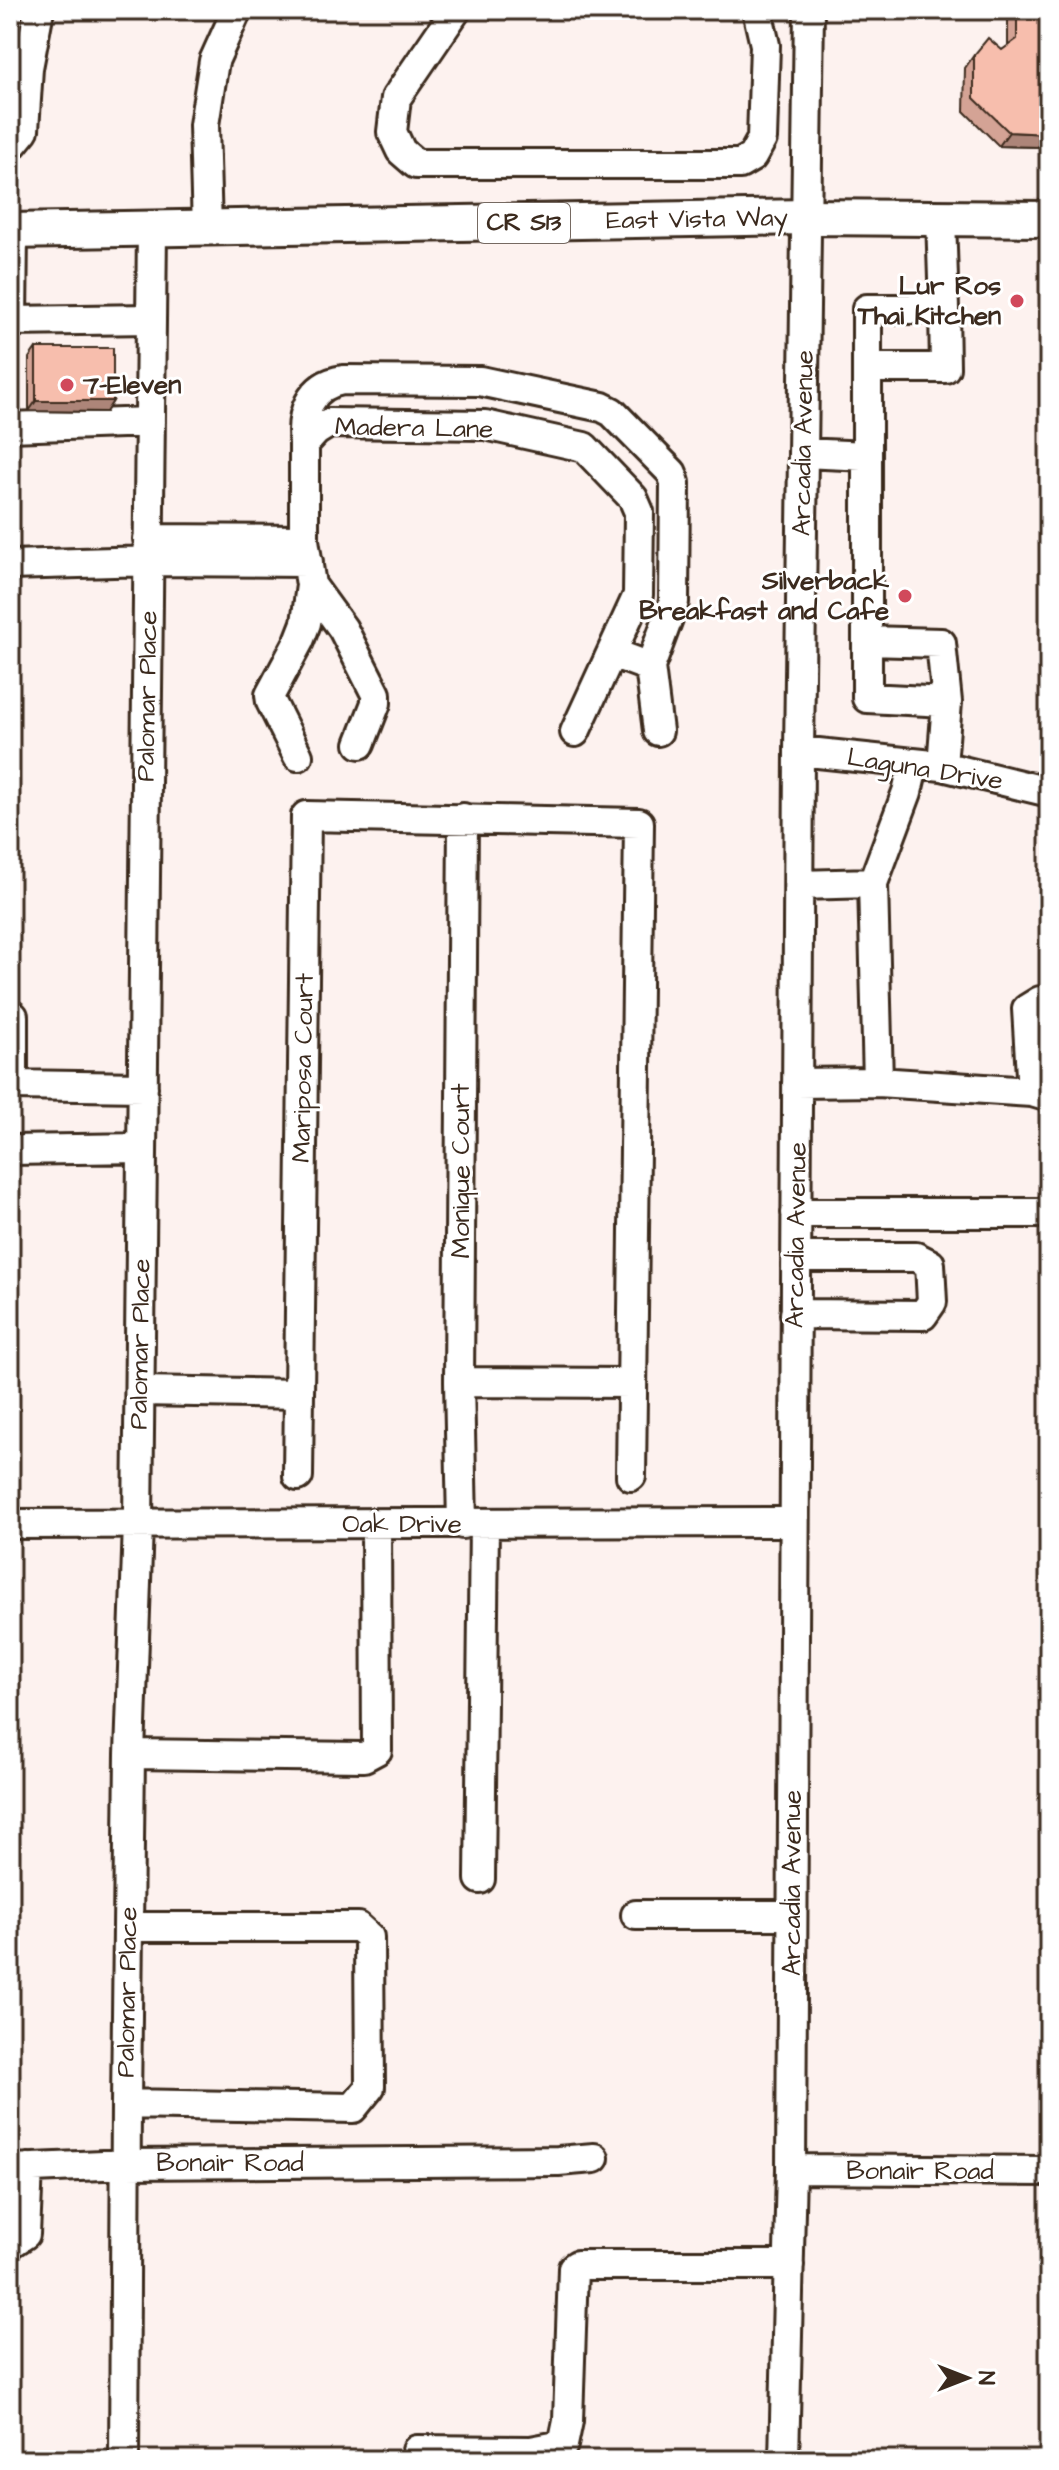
<svg xmlns="http://www.w3.org/2000/svg" width="1059" height="2470" font-family="'Architects Daughter',sans-serif">
  <rect width="100%" height="100%" fill="#fdf2ef"/>
  <filter id="ink" filterUnits="userSpaceOnUse"><feTurbulence type="fractalNoise" baseFrequency=".0125" numOctaves="2"/><feDisplacementMap in="SourceGraphic" scale="16" xChannelSelector="R" yChannelSelector="G"/><feConvolveMatrix kernelMatrix="1 2 1 2 8 2 1 2 1" color-interpolation-filters="sRGB"/></filter>
  <g filter="url(#ink)">
    <g fill="none" stroke-linecap="round" stroke-linejoin="round">
      <defs>
        <path id="minor" d="M456,10L396,98L392,132L401,151L416,164H740L752,157L762,139L765,45L757,10
          M10,147L24,130L28,68L39,10
          M941,218L944,309
          M207,229L204,125L214,61L237,10
          M10,321L151,319
          M12,321L13,231
          M867,368H945L944,309H867V698L947,702L942,766
          M10,427L150,422
          M304,444V540L311,585L343,629L376,694V703L360,744
          M803,453L867,456
          M148,539L304,540
          M10,565L148,561L308,562
          M867,641L941,643L947,702
          M650,667L658,731
          M575,732L638,595L639,512L633,498L584,447L485,425L329,423L316,431L304,444C300,415 309,385 343,380L480,381L602,407L612,412L672,473L675,483L674,602L650,667L612,653
          M799,751L942,766L1049,792
          M298,756L271,702L270,695L299,641L306,623L311,585
          M873,883L878,1082
          M799,885L873,883L907,792L914,763
          M1049,1002L1040,1001L1027,1009L1032,1092L1049,1097
          M10,1016H13V1085L143,1087
          M797,1083L878,1082L1032,1092
          M10,1150L142,1148
          M796,1213H1049
          M795,1314L923,1315L932,1302L930,1264L916,1257H796
          M459,1382L632,1383
          M140,1391L299,1394
          M298,1476L306,816L639,823L631,1476
          M10,1524L793,1522
          M462,1524L459,1382L463,818
          M130,1754L364,1757L377,1750L376,1524
          M480,1879L484,1524
          M636,1915H792
          M126,2104L353,2108L370,2087L369,1937L358,1927H128
          M10,2169L126,2164L558,2161L594,2158
          M791,2169L1049,2171
          M10,2244L25,2234L28,2168
          M417,2450L531,2451L563,2445L568,2421L573,2268L577,2265H789
          M124,2460L126,2104L130,1754L138,1524L152,229
          M784,2460L791,2169L799,751L809,10"/>
        <path id="major" d="M10,231L806,217L1049,219"/>
      </defs>
      <use href="#minor" stroke="#3b2a1e" stroke-width="34"/>
      <use href="#major" stroke="#3b2a1e" stroke-width="40"/>
      <use href="#minor" stroke="#fff" stroke-width="28"/>
      <use href="#major" stroke="#fff" stroke-width="34"/>
    </g>
    <path fill="#d4a395" stroke="#3b2a1e" stroke-width="2" d="M1008,10H1049L1041,147L999,146L964,111L965,68L974,55L1002,50L1008,46Z
      M36,348L113,401L106,412L29,411V358Z"/>
    <path fill="#ad8579" stroke="#3b2a1e" stroke-width="2" d="M1009,132L1049,134V137L1041,147L999,146Z
      M36,401H113L106,412L29,411Z"/>
    <path fill="#f7bead" stroke="#3b2a1e" stroke-width="2" d="M1017,10H1049V134L1009,132L974,98V55L988,38L1002,50L1017,39Z
      M36,348H113V401H36Z"/>
  </g>
  <g fill="#d1495b" stroke="#fff" stroke-width="3">
    <circle cx="1017" cy="301" r="8"/>
    <circle cx="67" cy="385" r="8"/>
    <circle cx="905" cy="596" r="8"/>
  </g>
  <g text-anchor="middle" dominant-baseline="central" stroke-width="6" stroke-linejoin="round" paint-order="stroke">
    <rect fill="#fff" stroke="#766a62" stroke-width="2" x="478" y="203" width="92" height="40" rx="6"/>
    <g font-size="24" font-weight="bold" fill="#3b2a1e">
      <text x="524" y="223">CR S13</text>
    </g>
    <g font-size="26" fill="#3b2a1e" stroke="#fff">
      <text transform="translate(697 219) rotate(-1)">East Vista Way</text>
      <text transform="translate(414 428) rotate(1)">Madera Lane</text>
      <text transform="translate(803 443) rotate(-89)">Arcadia Avenue</text>
      <text transform="translate(147 696) rotate(-89)">Palomar Place</text>
      <text transform="translate(925 769) rotate(9)">Laguna Drive</text>
      <text transform="translate(303 1068) rotate(-89)">Mariposa Court</text>
      <text transform="translate(461 1171) rotate(-90)">Monique Court</text>
      <text transform="translate(796 1235) rotate(-89)">Arcadia Avenue</text>
      <text transform="translate(140 1344) rotate(-89)">Palomar Place</text>
      <text x="402" y="1524">Oak Drive</text>
      <text transform="translate(792 1883) rotate(-90)">Arcadia Avenue</text>
      <text transform="translate(127 1992) rotate(-89)">Palomar Place</text>
      <text x="230" y="2163">Bonair Road</text>
      <text x="920" y="2171">Bonair Road</text>
    </g>
    <g font-size="26" font-weight="bold" fill="#3b2a1e" stroke="#fff" text-anchor="end">
      <text x="1001" y="286">Lur Ros<tspan x="1001" dy="30">Thai Kitchen</tspan></text>
      <text x="83" y="385" text-anchor="start">7-Eleven</text>
      <text x="889" y="581">Silverback<tspan x="889" dy="30">Breakfast and Cafe</tspan></text>
    </g>
  </g>
  <rect width="1059" height="2470" fill="none" stroke="#fff" stroke-width="40"/>
  <rect x="20" y="20" width="1019" height="2430" fill="none" stroke="#3b2a1e" stroke-width="3" filter="url(#ink)"/>
  <g transform="translate(967 2378) rotate(90)" stroke="#ffffff" stroke-width="6" paint-order="stroke">
  <path d="M0-6L14 30L0 20L-14 30Z" fill="#3b2a1e"/>
  <text y="-12" font-size="22" font-weight="bold" text-anchor="middle" fill="#3b2a1e">N</text>
  </g>
</svg>
